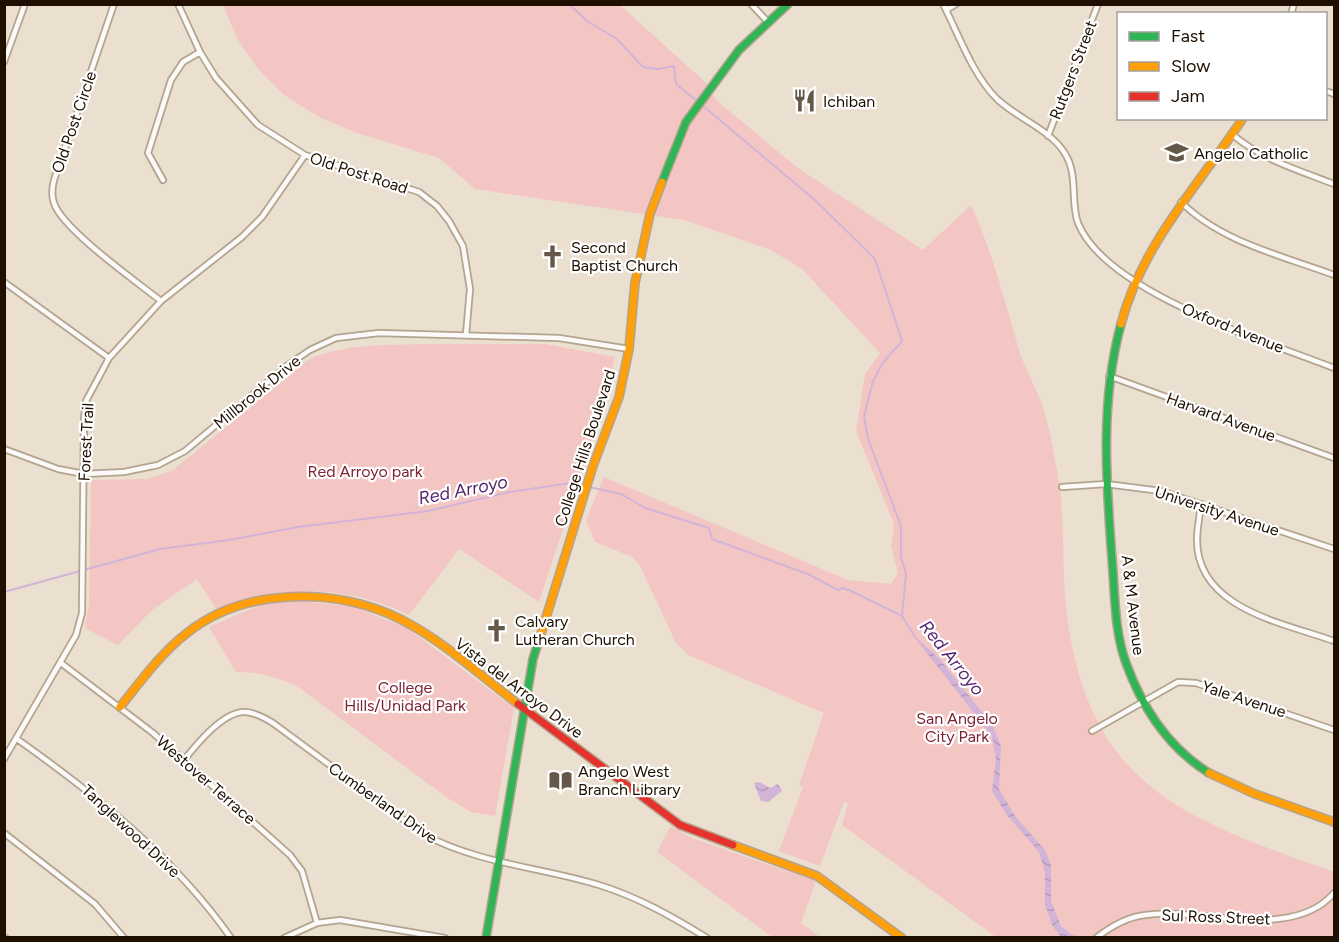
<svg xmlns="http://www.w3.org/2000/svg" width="1339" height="942" font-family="Figtree,sans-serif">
  <defs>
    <pattern id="water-waves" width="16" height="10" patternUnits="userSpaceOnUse" patternTransform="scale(1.5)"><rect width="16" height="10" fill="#d2b4d9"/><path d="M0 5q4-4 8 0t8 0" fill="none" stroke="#b49ab8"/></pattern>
  </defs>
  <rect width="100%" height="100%" fill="#ebdfcf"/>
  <path fill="#f4c6c3" d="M223,5H620L705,82L716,100L798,168L923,250L971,205C992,251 1004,298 1018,347C1024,368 1037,388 1044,410C1050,431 1054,454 1058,476C1066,522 1061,570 1067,616C1090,790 1189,820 1334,872V937H996L842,825L848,803L844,802L820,866L779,851L803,787L814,791L799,785L824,713L690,656L676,643L640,566L632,557L595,542L586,520L604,477L848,580L891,584L898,573L891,546L894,524L856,431L865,374L880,353L802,269L771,250L684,220L475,189L439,158L357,133L319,117L284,95L257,68L238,40Z
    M431,344H545L615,357L600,416L539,602L459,549L409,615C345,584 282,585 217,611L197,579L152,610L118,645L85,628L89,604L91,480L148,479L173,470L311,358C350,343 390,345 431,344Z
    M295,600L355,607L407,628L514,708L495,816L471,812L449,799L298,687C277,677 260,672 236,672L209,627L261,605Z
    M671,826L692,838L816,881L801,923L820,937H772L657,852Z"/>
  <path fill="url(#water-waves)" d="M911,633L939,658L993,726L1001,746L999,789L1015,816L1045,850L1051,865V901L1061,926L1072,935L1084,937H1061L1052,925L1045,905V872L1039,852L1006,814L992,791L996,759L992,736Z
    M760,782L770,788L778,784L782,791L768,802L761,801L754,783Z"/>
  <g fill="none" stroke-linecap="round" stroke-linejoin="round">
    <path stroke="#d2b4d9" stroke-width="2" d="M569,4L587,21L617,39L643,67L658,69L674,66L676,84L698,102
      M702,105L816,201L875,259L902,341L882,364L873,381L864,416L868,439L901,526V557L906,574L902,616
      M4,592L160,549L229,540L298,527L428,511L510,492L571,483L621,494L645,508L709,528L712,539L808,574L838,590L843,588L851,591L902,616L915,637"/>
    <defs>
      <path id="street" d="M114,4L54,180C52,188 51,195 54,203C62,229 137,282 161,301
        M178,4L200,52L216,78L258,125L305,155L419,192L437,206L449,221L463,246L470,289L466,335
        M751,4L767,21
        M943,4C959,35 972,74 997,99C1017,118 1049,129 1064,152C1079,174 1070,202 1078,223C1106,293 1268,342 1334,368
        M946,10L956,4
        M1291,14L1294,4
        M4,62L25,4
        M1326,91L1334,94
        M1233,135C1263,160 1298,170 1334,184
        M1048,136L1098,4
        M163,180L148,153L171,80L183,62L200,52
        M1181,202C1221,242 1283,256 1334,275
        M4,282L109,358
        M1109,376L1334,458
        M4,449L58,469L84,474L124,472L158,465L185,451L288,365L310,350L336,338L379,333L559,338L629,349
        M1062,487L1106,484L1161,491L1334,549
        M1201,504C1200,515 1197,528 1197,540C1197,609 1284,623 1334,641
        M61,663L153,733L290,855L302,871L317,923
        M1092,731L1178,682L1196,683L1334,730
        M17,739C96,795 175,858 231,938
        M4,759L76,635L82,613L84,419L86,401L109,358L161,301L242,237L262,217L305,155
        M184,760C196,745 224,710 246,712C256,713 265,718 273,723L423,834C479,864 540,867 599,885C638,897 673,917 707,938
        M4,833L95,904L124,938
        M4,937L6,938
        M284,938L317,923L340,920L445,938
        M1096,938C1110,927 1128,917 1145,915C1202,907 1292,942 1334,893"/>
      <path id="fast" d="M662,182L686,122L739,50L788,4
        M1121,324C1100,402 1106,479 1112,559C1115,593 1114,630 1126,663C1142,707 1169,748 1209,773
        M486,938L533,659L540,637"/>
      <path id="slow" d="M1121,324C1142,244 1199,185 1243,118
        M540,637L593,466L619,397L629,349L635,283L650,214L662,182
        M120,707C141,681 161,653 187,633C245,587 336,587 400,619C442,640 480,675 518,704
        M1209,773L1255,794L1334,822
        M733,845L817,876L902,938"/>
      <path id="jam" d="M518,704L680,825L733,845"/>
    </defs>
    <use href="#street" stroke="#b3a48f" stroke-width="8"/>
    <use href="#fast" stroke="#b3a48f" stroke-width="10"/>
    <use href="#slow" stroke="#b3a48f" stroke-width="10"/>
    <use href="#jam" stroke="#b3a48f" stroke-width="10"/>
    <use href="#street" stroke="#fcfaf8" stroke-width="4.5"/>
    <use href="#fast" stroke="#30b455" stroke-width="7"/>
    <use href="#slow" stroke="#ff9f0a" stroke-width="7"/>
    <use href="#jam" stroke="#e5322d" stroke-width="7"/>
  </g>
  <defs>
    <symbol id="restaurant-bare" viewBox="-9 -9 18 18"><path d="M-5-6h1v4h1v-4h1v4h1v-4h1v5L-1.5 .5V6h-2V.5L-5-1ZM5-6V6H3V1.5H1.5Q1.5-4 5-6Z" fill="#665848" stroke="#fff" stroke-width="2.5" paint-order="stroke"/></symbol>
    <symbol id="school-bare" viewBox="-9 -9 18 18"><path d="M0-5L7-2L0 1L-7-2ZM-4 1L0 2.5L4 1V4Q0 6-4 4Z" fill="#665848" stroke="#fff" stroke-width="2.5" paint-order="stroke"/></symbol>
    <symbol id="church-bare" viewBox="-9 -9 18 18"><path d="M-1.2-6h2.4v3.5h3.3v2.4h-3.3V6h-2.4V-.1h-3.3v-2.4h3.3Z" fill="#665848" stroke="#fff" stroke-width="2.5" paint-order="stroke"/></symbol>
    <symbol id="library-bare" viewBox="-9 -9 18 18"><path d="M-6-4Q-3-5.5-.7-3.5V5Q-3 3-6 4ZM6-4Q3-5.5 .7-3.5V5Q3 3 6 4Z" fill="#665848" stroke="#fff" stroke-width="2.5" paint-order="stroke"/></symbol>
  </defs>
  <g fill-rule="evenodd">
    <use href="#restaurant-bare" x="788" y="84" width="33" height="33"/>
    <use href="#school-bare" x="1160" y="136" width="33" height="33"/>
    <use href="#church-bare" x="536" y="240" width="33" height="33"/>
    <use href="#church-bare" x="480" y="614" width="33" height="33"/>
    <use href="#library-bare" x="544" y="764" width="33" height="33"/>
  </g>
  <g text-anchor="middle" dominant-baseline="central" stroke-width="4.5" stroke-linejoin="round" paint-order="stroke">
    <g font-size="16" fill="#1e0f00" stroke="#fff">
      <text transform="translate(1073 70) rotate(-69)">Rutgers Street</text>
      <text transform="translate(74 122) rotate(-71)">Old Post Circle</text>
      <text transform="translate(359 173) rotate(18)">Old Post Road</text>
      <text transform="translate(1233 328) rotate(22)">Oxford Avenue</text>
      <text transform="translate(257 392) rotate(-39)">Millbrook Drive</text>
      <text transform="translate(1221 417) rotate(20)">Harvard Avenue</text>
      <text transform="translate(86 442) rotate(-87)">Forest Trail</text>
      <text transform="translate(585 448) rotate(-72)">College Hills Boulevard</text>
      <text transform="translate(1217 511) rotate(18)">University Avenue</text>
      <text transform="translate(1133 605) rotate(83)">A &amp; M Avenue</text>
      <text transform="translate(519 688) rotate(37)">Vista del Arroyo Drive</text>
      <text transform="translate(1244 699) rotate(18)">Yale Avenue</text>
      <text transform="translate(206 780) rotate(41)">Westover Terrace</text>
      <text transform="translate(383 803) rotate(35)">Cumberland Drive</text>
      <text transform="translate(131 831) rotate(43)">Tanglewood Drive</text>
      <text transform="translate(1216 917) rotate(2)">Sul Ross Street</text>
    </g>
    <g font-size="16" fill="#1e0f00" stroke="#fff" text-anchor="start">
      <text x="823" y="101">Ichiban</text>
      <text x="1194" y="153">Angelo Catholic</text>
      <text x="571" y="247">Second<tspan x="571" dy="18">Baptist Church</tspan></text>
      <text x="515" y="621">Calvary<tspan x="515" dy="18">Lutheran Church</tspan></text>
      <text x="578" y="771">Angelo West<tspan x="578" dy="18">Branch Library</tspan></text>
    </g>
    <g font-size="16" fill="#7d2336" stroke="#fff">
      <text x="365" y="471">Red Arroyo park</text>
      <text x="405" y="687">College<tspan x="405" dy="18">Hills/Unidad Park</tspan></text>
      <text x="957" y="718">San Angelo<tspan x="957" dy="18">City Park</tspan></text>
    </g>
    <g font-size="18" font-style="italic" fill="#55266e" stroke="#fff">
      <text transform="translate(463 490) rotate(-11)">Red Arroyo</text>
      <text transform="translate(952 658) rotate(51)">Red Arroyo</text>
    </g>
  </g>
  <rect width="1339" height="942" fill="none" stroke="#1e0f00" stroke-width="12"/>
  <rect x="1117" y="12" width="210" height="108" fill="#ffffff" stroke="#a59f99" stroke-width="1.5"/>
  <rect x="1129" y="32" width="30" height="9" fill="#30b455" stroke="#a59f99" stroke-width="1.5"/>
  <text x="1171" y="42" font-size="18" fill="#1e0f00">Fast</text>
  <rect x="1129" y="62" width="30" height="9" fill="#ff9f0a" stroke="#a59f99" stroke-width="1.5"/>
  <text x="1171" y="72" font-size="18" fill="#1e0f00">Slow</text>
  <rect x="1129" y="92" width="30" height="9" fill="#e5322d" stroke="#a59f99" stroke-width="1.5"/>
  <text x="1171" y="102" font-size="18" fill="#1e0f00">Jam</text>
</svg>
